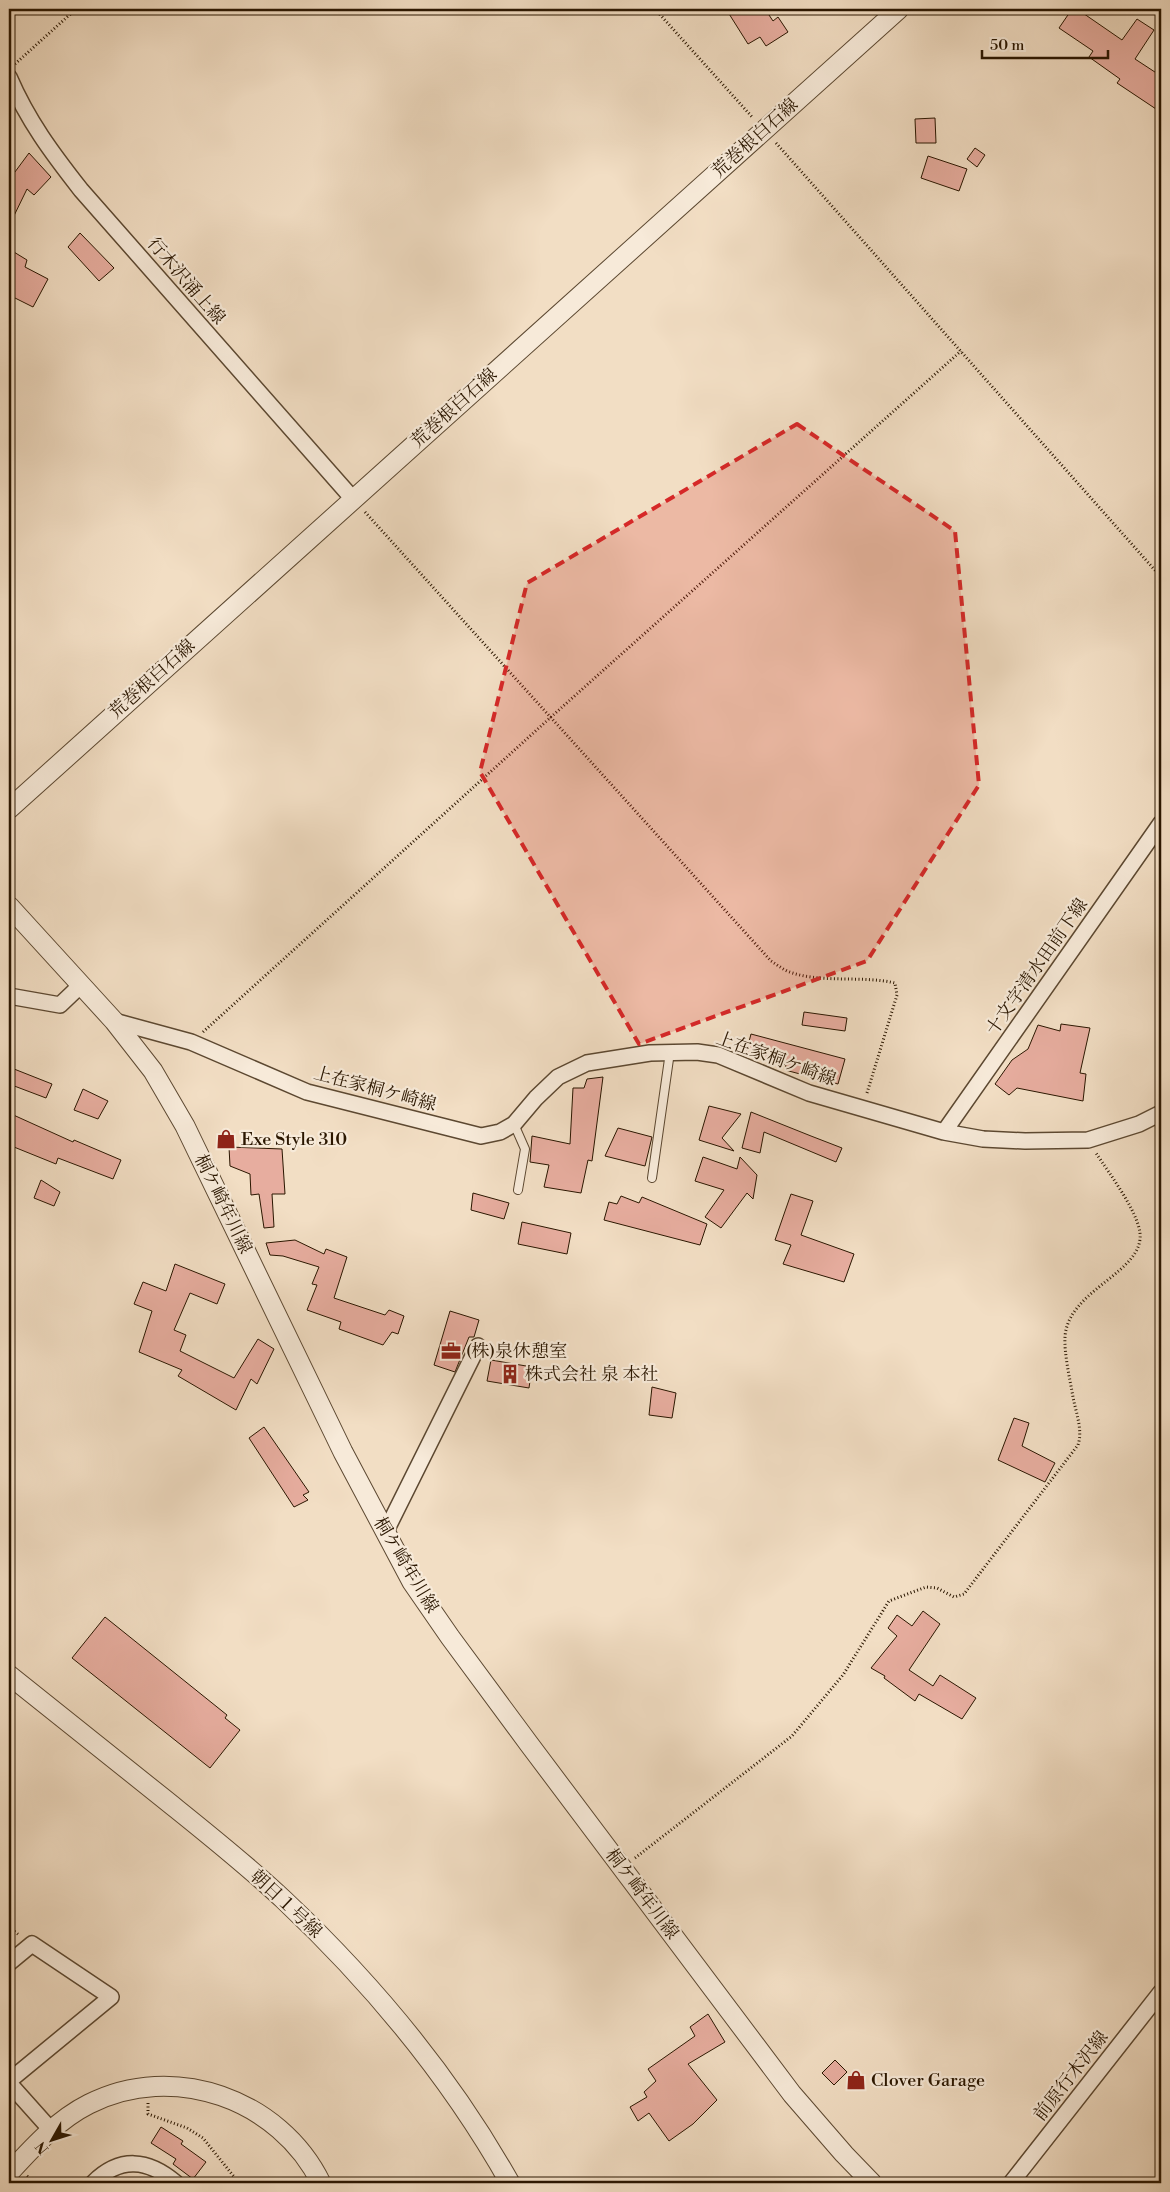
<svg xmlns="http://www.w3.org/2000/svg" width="1170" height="2192" font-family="'Libre Bodoni','Noto Serif JP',serif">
  <rect width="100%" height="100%" fill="#f2dec4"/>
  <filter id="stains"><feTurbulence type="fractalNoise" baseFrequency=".004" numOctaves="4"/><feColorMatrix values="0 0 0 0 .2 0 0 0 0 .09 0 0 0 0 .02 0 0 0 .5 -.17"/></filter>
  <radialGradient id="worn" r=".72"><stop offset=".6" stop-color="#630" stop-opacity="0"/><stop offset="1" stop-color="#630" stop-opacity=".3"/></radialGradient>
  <path fill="#e7ad9f" stroke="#2a1600" d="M726,9H765L773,21L778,17L788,32L766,46L760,37L748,44Z
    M1072,9H1077L1122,40L1137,19L1154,30L1135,59L1161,76V102L1156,109L1117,83L1120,79L1089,57L1093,51L1059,28Z
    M935,118L936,143H916L915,119Z
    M975,148L985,155L977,167L967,159Z
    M29,153L51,177L34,195L27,189L9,226V180Z
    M928,156L967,169L959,191L921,178Z
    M80,233L114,268L99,281L68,247Z
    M9,249L27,260L25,267L48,279L33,307L9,295Z
    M804,1012L847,1018L845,1031L802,1025Z
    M1061,1024L1090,1028L1080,1073L1086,1074L1083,1101L1017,1088L1009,1095L995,1084L1012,1060L1028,1049L1038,1025L1060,1031Z
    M751,1034L845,1059L838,1084L785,1070L786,1065L746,1053Z
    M9,1067L52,1084L46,1098L9,1084Z
    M603,1077L592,1161L588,1160L581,1193L544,1187L549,1165L530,1162L532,1136L570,1144L573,1088H584L587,1079Z
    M83,1089L108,1101L98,1119L74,1110Z
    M709,1106L741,1114L722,1138L734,1151L699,1140Z
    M751,1112L811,1136L842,1148L836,1162L764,1132L760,1153L742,1148Z
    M9,1113L73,1142L74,1140L121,1160L113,1179L58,1158L56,1164L9,1145Z
    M618,1128L652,1137L645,1166L605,1156Z
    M229,1147L282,1149L285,1194H272L274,1227L264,1228L259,1194L251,1195L250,1174L230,1166Z
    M703,1157L737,1169L740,1157L757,1175L753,1199L747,1193L721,1228L705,1217L724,1190L695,1181Z
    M41,1180L60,1192L54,1206L34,1198Z
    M473,1193L509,1203L504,1219L471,1210Z
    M791,1194L813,1201L801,1235L854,1254L844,1282L783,1264L791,1245L775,1240Z
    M621,1196L639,1203L642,1197L707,1224L700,1245L604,1220L609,1202L617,1204Z
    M522,1222L571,1233L567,1254L518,1244Z
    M295,1240L324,1254L326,1249L347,1257L334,1298L385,1315L389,1310L404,1316L398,1334L392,1332L383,1345L339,1329L341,1322L307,1310L317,1285L312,1284L319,1267L283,1256L270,1255L266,1243Z
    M175,1264L225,1284L217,1304L190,1293L174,1330L186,1335L180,1351L234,1378L258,1339L274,1349L257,1384L251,1379L236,1410L178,1376L182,1370L139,1352L152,1311L134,1304L143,1282L166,1291Z
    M450,1311L479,1320L474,1337H469L455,1372L434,1365Z
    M491,1360L532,1367L529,1388L487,1381Z
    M652,1387L676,1393L672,1418L649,1415Z
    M1014,1418L1029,1423L1022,1446L1055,1463L1045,1482L998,1460Z
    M264,1427L309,1492L303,1495L308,1500L294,1507L249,1438Z
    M923,1611L940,1624L909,1670L933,1686L940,1675L976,1698L962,1719L919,1694L915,1701L884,1678L885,1676L871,1668L897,1636L888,1628L897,1615L912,1626Z
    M105,1617L227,1715L225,1718L240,1730L210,1768L72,1658Z
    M708,2014L725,2042L688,2064L717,2100L693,2124L669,2141L649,2113L638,2121L630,2107L647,2097L644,2092L656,2081L648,2069L695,2036L690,2027Z
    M835,2060L847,2072L834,2085L822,2073Z
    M161,2127L183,2141L181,2144L206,2162L193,2179L173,2164L176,2159L151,2143Z"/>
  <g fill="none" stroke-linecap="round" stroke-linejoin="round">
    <defs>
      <path id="service" d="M514,1124L525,1149L518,1190
        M652,1178L670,1052"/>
      <path id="minor" d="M9,77C28,121 52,153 81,190L353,499
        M9,996L60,1005L81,985
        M114,1021L191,1042L307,1092L481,1136L500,1132L514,1124L536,1098L558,1077L587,1063L650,1053L697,1052L718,1055L809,1093L944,1132L983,1139L1025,1141L1088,1140L1139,1124L1161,1113
        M944,1132L1161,823
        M385,1533L478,1346
        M9,1963L32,1944L111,1997L9,2081
        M9,2083L51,2130
        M93,2183C120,2156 148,2159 176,2183
        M1011,2183L1161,1992"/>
      <path id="tertiary" d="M9,809L899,9
        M9,906L114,1021L153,1071L185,1126L343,1452L412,1582L450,1637L529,1744L792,2094L844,2154L872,2183
        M9,1675C60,1716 111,1757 163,1798C204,1831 246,1864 284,1900C372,1983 451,2078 510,2183
        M9,2173C32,2148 57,2120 89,2104C173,2061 280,2099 321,2183"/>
    </defs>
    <use href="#service" stroke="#5c4831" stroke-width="10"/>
    <use href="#minor" stroke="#5c4831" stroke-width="18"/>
    <use href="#tertiary" stroke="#5c4831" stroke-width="21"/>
    <path stroke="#2a1600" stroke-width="3" stroke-dasharray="1 2.5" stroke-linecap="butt" d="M655,9L753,118
      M15,64L76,9
      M776,143L1161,577
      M365,512L771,961C776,964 781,968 787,971C819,984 861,975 895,983L897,995L867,1093
      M203,1032L551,717L961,351
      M635,1858L792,1736L843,1675L889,1601L926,1587L937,1588L954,1597L964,1594L1078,1445C1083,1430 1076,1413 1073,1397C1070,1380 1064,1353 1065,1337C1068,1289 1144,1273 1140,1233C1137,1210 1109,1173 1096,1153
      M9,1927L19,1935
      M148,2103V2114L187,2128L203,2138L239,2183
      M27,2176L35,2183"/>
    <use href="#service" stroke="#f7ead9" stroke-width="8"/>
    <use href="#minor" stroke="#f7ead9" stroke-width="15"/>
    <use href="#tertiary" stroke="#f7ead9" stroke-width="19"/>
  </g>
  <path fill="#d62828" fill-opacity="0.2" stroke="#d62828" stroke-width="4" stroke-dasharray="10 6" stroke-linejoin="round" d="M797,424L955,531L979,785L867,961L639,1044L480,772L527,583Z"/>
  <defs>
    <symbol id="shop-bare" viewBox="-9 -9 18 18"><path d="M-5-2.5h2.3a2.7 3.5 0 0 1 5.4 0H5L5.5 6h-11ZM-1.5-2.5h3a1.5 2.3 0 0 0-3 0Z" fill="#8f2418" stroke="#f7ead9" stroke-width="2.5" paint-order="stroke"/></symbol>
    <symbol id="office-bare" viewBox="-9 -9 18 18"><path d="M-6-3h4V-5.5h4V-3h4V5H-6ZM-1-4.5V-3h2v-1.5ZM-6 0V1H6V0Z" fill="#8f2418" stroke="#f7ead9" stroke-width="2.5" paint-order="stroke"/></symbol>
    <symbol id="building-bare" viewBox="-9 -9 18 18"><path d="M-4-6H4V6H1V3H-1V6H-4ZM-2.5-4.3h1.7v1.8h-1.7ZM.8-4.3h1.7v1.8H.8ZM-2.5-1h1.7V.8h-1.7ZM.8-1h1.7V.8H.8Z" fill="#8f2418" stroke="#f7ead9" stroke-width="2.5" paint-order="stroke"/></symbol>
  </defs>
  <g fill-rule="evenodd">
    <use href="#shop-bare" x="212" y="1125" width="28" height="28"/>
    <use href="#office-bare" x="437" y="1337" width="28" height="28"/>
    <use href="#building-bare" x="496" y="1360" width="28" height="28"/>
    <use href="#shop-bare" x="842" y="2066" width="28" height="28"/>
  </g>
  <g text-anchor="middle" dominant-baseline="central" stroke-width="4.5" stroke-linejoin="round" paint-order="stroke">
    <g font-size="18" fill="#2a1600" stroke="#f7ead9">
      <text transform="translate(755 138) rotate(-42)">荒巻根白石線</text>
      <text transform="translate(186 281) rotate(49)">行木沢涌上線</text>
      <text transform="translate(454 408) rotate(-42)">荒巻根白石線</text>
      <text transform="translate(152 679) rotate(-42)">荒巻根白石線</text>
      <text transform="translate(1037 967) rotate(-55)">十文字清水田前下線</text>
      <text transform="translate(776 1059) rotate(20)">上在家桐ケ崎線</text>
      <text transform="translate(375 1089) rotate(15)">上在家桐ケ崎線</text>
      <text transform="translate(223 1204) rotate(64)">桐ケ崎年川線</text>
      <text transform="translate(406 1565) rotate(59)">桐ケ崎年川線</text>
      <text transform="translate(642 1894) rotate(53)">桐ケ崎年川線</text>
      <text transform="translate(286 1904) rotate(43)">朝日１号線</text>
      <text transform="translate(1071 2076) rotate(-52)">前原行木沢線</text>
    </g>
    <g font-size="18" fill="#2a1600" stroke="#f7ead9" text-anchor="start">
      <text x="241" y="1139">Exe Style 310</text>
      <text x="466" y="1351">(株)泉休憩室</text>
      <text x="525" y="1374">株式会社 泉 本社</text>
      <text x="871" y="2080">Clover Garage</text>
    </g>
  </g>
  <rect width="1170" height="2192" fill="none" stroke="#f2dec4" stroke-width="30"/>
  <rect x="10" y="10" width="1150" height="2172" fill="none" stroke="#2a1600" stroke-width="2.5"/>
  <rect x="15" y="15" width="1140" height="2162" fill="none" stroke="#2a1600"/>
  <g transform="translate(52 2140) rotate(231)" stroke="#f7ead9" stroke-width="4" paint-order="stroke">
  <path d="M0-4L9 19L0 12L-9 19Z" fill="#2a1600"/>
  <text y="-8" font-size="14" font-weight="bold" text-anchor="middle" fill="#2a1600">N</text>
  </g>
  <path d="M982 50v8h126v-8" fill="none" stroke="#2a1600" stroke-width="2.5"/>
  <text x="990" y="50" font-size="15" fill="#2a1600" stroke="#f7ead9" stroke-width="4" paint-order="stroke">50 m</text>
  <rect width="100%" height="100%" filter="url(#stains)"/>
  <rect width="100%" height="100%" fill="url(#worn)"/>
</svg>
